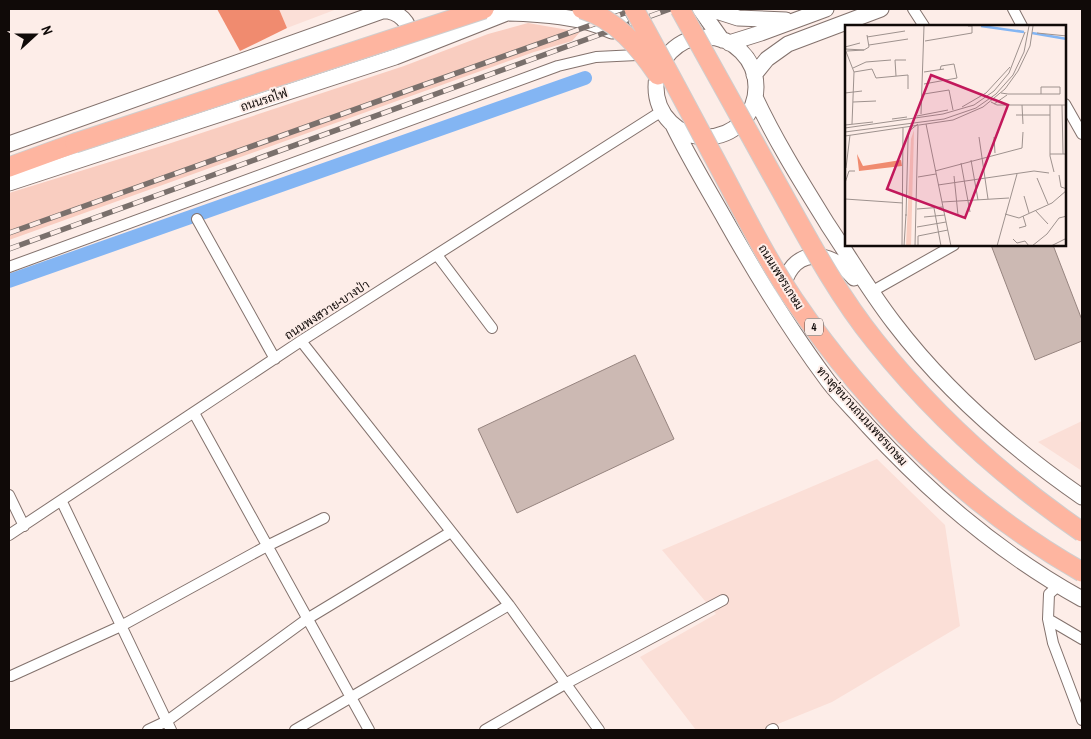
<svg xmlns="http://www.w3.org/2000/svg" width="1091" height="739" font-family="'Archivo Narrow',Sarabun,sans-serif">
  <rect width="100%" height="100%" fill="#fdede8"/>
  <path fill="#fbdfd7" d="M279,9H337L287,28Z
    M1082,421V471L1038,442Z
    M877,459L945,525L960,626L832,702L763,730H696L640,657L716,614L662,550Z"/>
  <path fill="#f9cdc0" d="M528,23L580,32L572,41L534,52L9,240V193L168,144L404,66L488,34Z"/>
  <path fill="#f08b6f" d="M217,9H279L287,28L240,51Z"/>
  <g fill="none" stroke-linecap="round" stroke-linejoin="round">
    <path stroke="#83b5f3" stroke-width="14" d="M9,281L585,78"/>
  </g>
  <path fill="#ccb9b3" stroke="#96847f" d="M991,245H1053L1082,320V341L1035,360Z
    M635,355L674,439L517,513L478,429Z"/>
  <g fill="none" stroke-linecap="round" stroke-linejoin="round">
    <defs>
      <path id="street" d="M913,9L924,26
        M1013,9L1022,26
        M1065,104L1082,134
        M197,219L275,359
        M437,255L492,328
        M9,267L558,66L596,57L637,55
        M871,292L954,245
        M301,341L509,605L599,730
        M194,413L369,730
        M9,495L24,526
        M62,502L171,730
        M9,535L301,341L662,111
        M1058,586L1049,594L1048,619L1053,643L1082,720
        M1048,619L1082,639
        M11,676L121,626L267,546L324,518
        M148,730L167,721L307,619L451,532
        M295,730L509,605
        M485,730L565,684L723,600
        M771,730L773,729"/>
      <path id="secondary" d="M613,9L627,34
        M700,9L722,40
        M710,9L738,18L786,20
        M379,11C398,9 414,23 408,43
        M507,13C542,14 580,16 612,31
        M656 87a50 50 0 1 1 100 0a50 50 0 1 1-100 0Z
        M729,43L761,33L826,9
        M754,75L767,59L788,44L881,9
        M755,97C776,142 802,183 828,225C850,258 870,292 894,323C945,390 1013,449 1082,497
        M673,125C689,158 708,189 726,221C757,276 790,330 828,381C840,397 855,411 868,426C931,495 1001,554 1082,599
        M9,144L388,9
        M9,183L395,57L517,9
        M782,291C791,247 828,247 854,278"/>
      <path id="highway" d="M9,167L75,143"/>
    </defs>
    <use href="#street" stroke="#83726d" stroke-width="12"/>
    <use href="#secondary" stroke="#83726d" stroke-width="17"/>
    <use href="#highway" stroke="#cfcece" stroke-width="21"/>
    <use href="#street" stroke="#fff" stroke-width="10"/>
    <use href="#secondary" stroke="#fff" stroke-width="15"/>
    <use href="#highway" stroke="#feb5a0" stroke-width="19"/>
    <defs>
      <path id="rail" d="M9,233L636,9
        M9,249L670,9"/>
    </defs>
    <use href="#rail" stroke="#7a706c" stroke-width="5.5"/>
    <use href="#rail" stroke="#fdede8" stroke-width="4" stroke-dasharray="11" stroke-linecap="butt"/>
    <defs>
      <path id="highway-bridge" d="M582,9C617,20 638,46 658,75
        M634,9C665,65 695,122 725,178C747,220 768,261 794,300C869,410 966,506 1082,572
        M680,9C713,68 746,128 779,187C808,239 837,294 875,341C934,415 1005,479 1082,532
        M75,143L484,9"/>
    </defs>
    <use href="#highway-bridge" stroke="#cfcece" stroke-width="21" stroke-linecap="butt"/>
    <use href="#highway-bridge" stroke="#feb5a0" stroke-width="19"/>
  </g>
  <g text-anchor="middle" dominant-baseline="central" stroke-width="4" stroke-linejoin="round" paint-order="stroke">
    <rect fill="#fdede8" stroke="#574e4b" stroke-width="1" x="805" y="318.5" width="18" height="17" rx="4"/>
    <g font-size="11" font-weight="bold" fill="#100a08">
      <text x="814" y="327">4</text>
    </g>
    <g font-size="12" fill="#100a08" stroke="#fdede8">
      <text transform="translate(264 100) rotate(-18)">ถนนรถไฟ</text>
      <text transform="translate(781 277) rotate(58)">ถนนเพชรเกษม</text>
      <text transform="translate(327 310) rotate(-33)">ถนนพงสวาย-บางป่า</text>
      <text transform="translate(862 416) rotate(48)">ทางคู่ขนานถนนเพชรเกษม</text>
    </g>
  </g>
  <g transform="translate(845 25)">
    <rect width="221" height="221" fill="#fdede8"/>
    <path d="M69,105L66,221H61L66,114Z" fill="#f9cdc0"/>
    <path d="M12,129L18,141L56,135L57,141L14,146Z" fill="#f08b6f"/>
    <path fill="none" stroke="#83b5f3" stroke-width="2.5" d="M136,1L179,7M187,8L222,14"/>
    <path fill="none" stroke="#9e928e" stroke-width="1" d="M192,8L222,11M22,12L60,6M80,16L127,8V1H123M24,20L63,14M0,22L15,18M0,24L9,47L7,99M0,24L19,25L2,26M19,25L24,22L22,10M8,43L21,37L46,35M9,47L27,44L31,53L63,50V64M79,47L99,44M51,51L50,35H61M79,59L112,53L109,39L96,41L95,45M0,68L17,66M156,68L163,69H215V62H196V69M79,69L104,65L108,85M8,77L31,76M146,77L152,80H222M149,79L162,70M177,80L178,99M205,80V131L209,147M217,80L218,129M117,82L141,68L165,42M76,89L79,1M171,90H205M72,91L103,85M47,94L62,92M81,99L106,221M0,100L28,97M0,103L98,89L129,80L149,66L164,48L180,7M0,107L99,94L131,83L151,69L168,50L179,27L184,1M0,111L108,95L138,82L160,64L173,46L185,21L188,1M134,112L143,174M149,112L150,128M205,129H222M126,135L133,175M116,138L125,187M1,143L5,110M90,146L177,123L178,107M214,150L216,162L222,164M109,151L113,190M73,152L91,149M192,153L203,179M0,158L4,146H10M93,160L189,146L204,148M179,171L184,188M0,174L58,178M97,177L164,173M89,183L96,221M72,184L98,182M190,185L203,199M160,189L174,193L207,178L222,165M61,191L63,115L64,106L73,99M79,192L100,190M72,202L101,197M174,203L181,201L178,191M168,214L172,218L180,216L184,221M57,221L58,103M59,221L61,189M70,221L73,101M73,221V211L103,205M152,221L172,149M187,221L202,209L214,193L222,191M206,221L222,213"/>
    <path fill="#c2185b" fill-opacity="0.15" stroke="#c2185b" stroke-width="2.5" d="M86,50L163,80L120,193L42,164Z"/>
    <rect width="221" height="221" fill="none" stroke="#100a08" stroke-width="2.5"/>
  </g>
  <rect width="1091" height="739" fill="none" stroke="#100a08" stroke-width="20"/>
  <g transform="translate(35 35) rotate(69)" stroke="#fdede8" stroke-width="4" paint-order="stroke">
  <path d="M0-4L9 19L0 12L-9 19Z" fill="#100a08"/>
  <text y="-8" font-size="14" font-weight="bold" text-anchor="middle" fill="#100a08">N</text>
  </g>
</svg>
